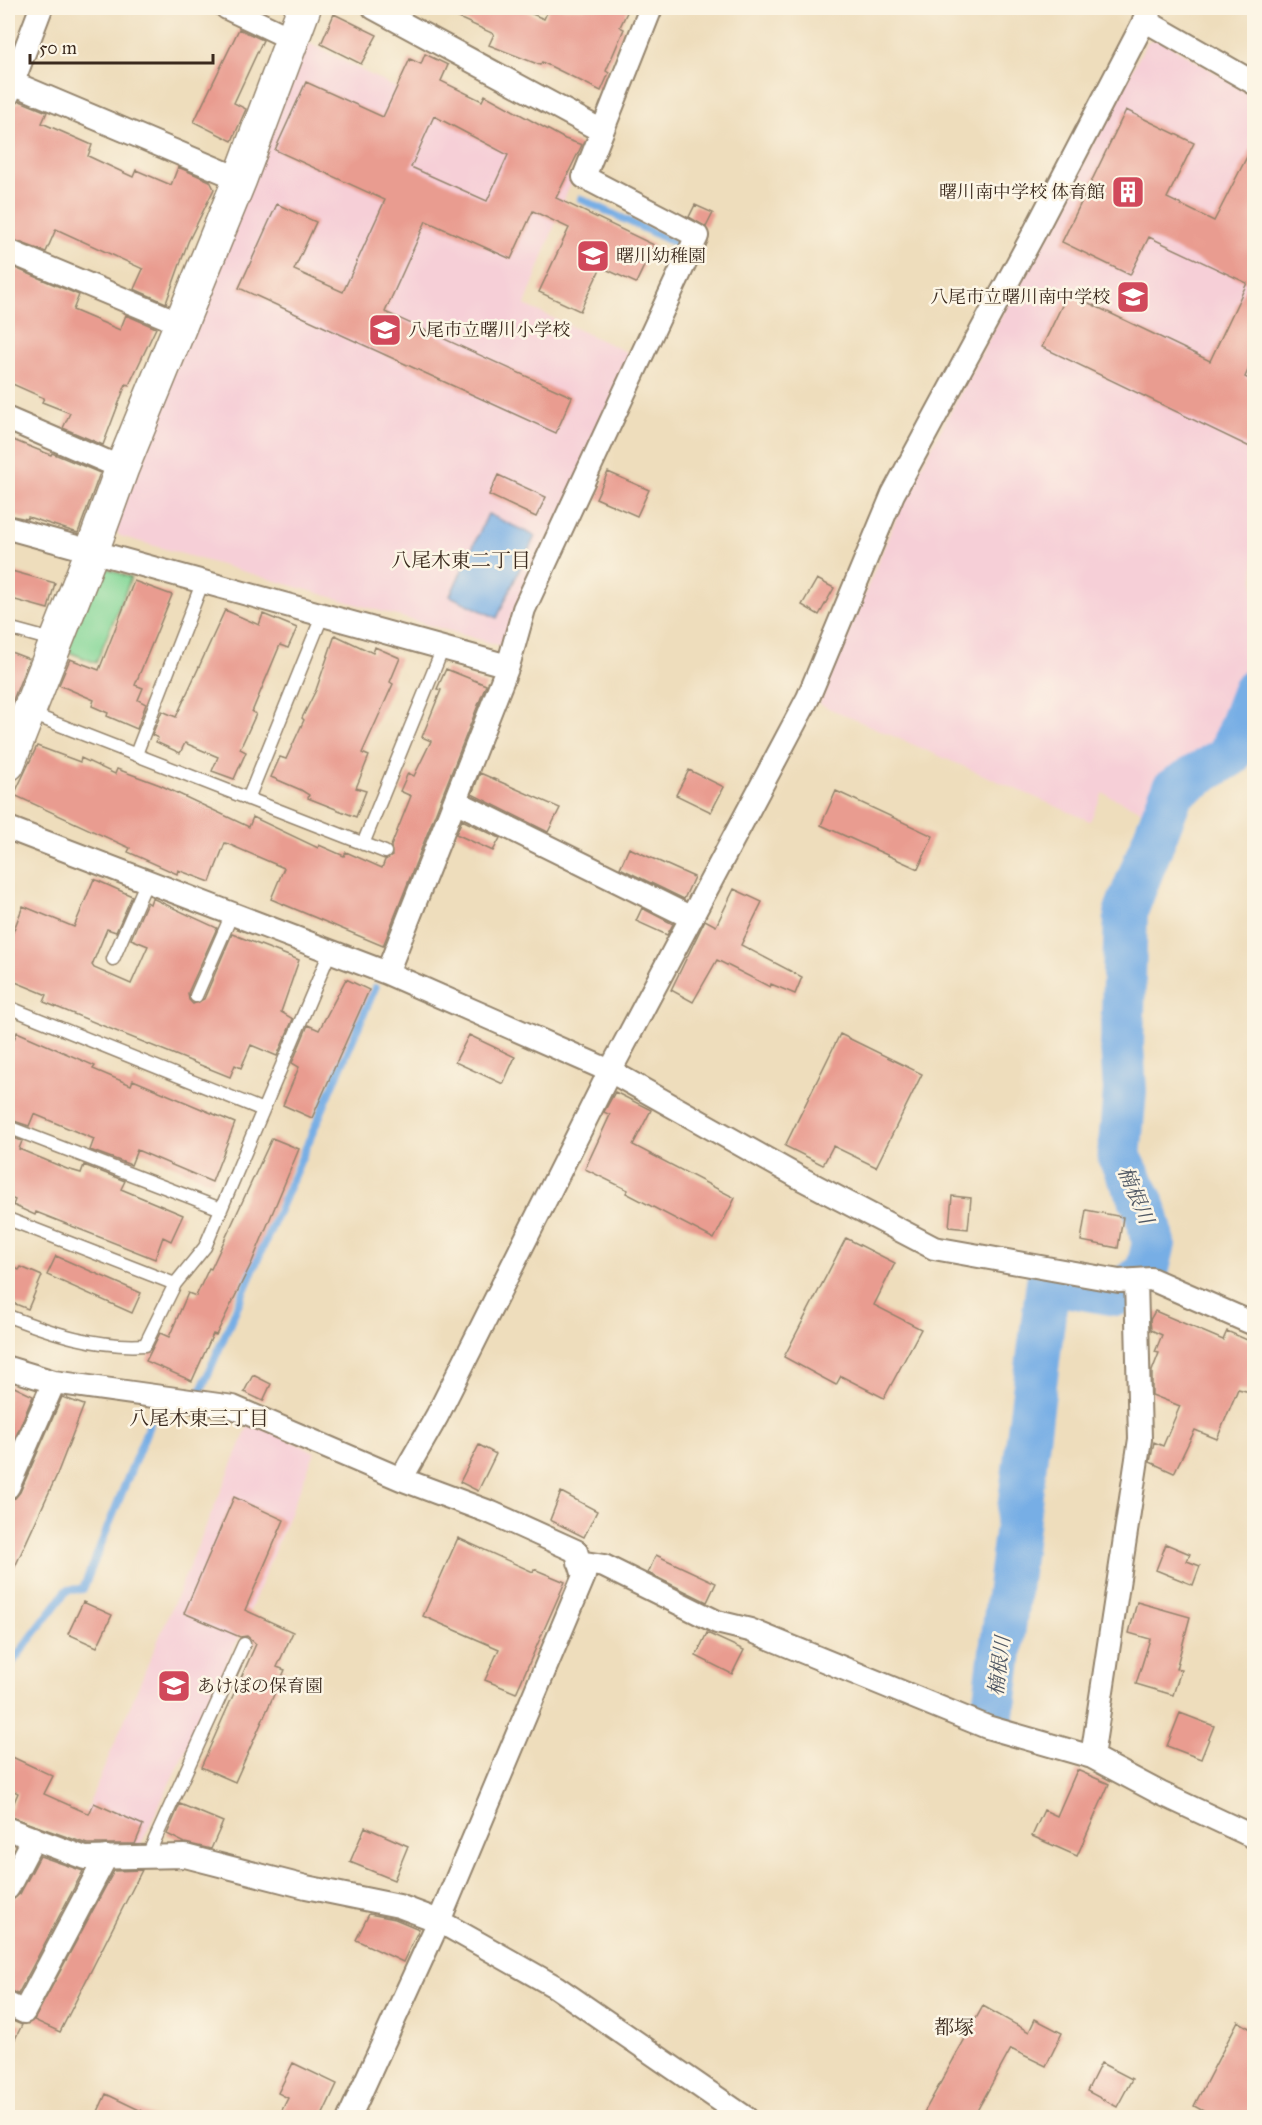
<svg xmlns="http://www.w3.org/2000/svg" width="1262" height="2125" font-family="'IM FELL Great Primer','Noto Serif JP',serif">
  <rect width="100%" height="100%" fill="#fcf5e5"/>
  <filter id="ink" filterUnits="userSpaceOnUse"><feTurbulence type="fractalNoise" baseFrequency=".0167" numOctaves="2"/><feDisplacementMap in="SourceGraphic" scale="12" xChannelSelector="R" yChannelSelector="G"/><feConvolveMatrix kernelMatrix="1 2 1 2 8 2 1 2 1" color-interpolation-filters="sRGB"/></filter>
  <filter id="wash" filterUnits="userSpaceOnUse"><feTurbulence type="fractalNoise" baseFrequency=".008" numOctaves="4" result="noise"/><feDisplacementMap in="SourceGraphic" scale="24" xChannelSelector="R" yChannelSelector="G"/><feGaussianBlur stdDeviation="1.35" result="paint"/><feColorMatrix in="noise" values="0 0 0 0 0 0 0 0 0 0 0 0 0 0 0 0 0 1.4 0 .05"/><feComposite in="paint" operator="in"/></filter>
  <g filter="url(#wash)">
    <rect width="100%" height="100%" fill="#eeddbc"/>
    <path fill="#f6cfd7" d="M1158,38L1254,96V677L1228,744L1168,788L1153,816L1103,793L1090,821L819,704L904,499L1147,42Z
      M305,41L572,179L525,305L633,355L512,649L120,536L113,527Z
      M250,1422L315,1452L239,1637L140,1846L103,1847L75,1837Z"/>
    <path fill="#85d798" stroke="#60805b" stroke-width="1.5" d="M100,565L131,578L96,663L64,650Z"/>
    <path fill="#77aee5" stroke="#596c82" stroke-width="1.5" d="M488,514L535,536L497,618L450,596Z"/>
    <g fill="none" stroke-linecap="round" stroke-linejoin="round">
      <path stroke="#77aee5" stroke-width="8" d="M581,199L677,244L682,255
        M199,1395L375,988
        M8,1668L67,1590L83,1589L156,1408"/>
      <path stroke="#77aee5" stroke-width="44" d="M993,1714L1048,1282L1117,1294L1147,1272L1154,1243L1144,1206L1119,1156L1125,1091L1122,1046L1126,911L1173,790L1229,756L1254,691"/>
    </g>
    <g id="blocks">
      <path fill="#e99c90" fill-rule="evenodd" d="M437,8H518L544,19L549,8H629L620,27L624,29L606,71L609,73L601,91L542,62L540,65L489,45L494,34Z
        M334,14L377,35L361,64L321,44Z
        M239,29L263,40L234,103L246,109L232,141L194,122Z
        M425,54L448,65L441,81L482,101L485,95L565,139L582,145L556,198L654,245L636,283L601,267L580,311L539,292L569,228L533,211L511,259L426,221L385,312L572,397L556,433L239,288L277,204L316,222L294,270L343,292L385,200L275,150L306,82L383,117L410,59L421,64ZM434,116L508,155L487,201L411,167Z
        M20,101L47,112L42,123L92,145L88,156L133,177L136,170L171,185L178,167L210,181L214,189L188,242L166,303L134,289L143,269L56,229L46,252L8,238V115L10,108Z
        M1126,110L1194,143L1167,198L1214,221L1254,143V357L1245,377L1254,382V449L1042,347L1068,293L1210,361L1247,283L1149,237L1130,275L1062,242Z
        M695,205L713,213L706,227L689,217Z
        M8,265L79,295L73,310L120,330L126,315L156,328L129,385L126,384L103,445L63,428L70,413L42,402L44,398L8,382Z
        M8,438L51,455L52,453L100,473L78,533L28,517L27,519L8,515Z
        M608,472L649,490L637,516L596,498Z
        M498,475L546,497L536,517L489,495Z
        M8,570L55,583L48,609L8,598Z
        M817,579L834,588L819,615L802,605Z
        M134,581L172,595L135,685L143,688L138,700L146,704L137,729L107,716L108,713L92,706L94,700L59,685L70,659L99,670Z
        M225,610L259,625L263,614L297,628L288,648L280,645L252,712L256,714L240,749L246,752L234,779L212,771L218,757L185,743L180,753L156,742L158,738L152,735L162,711L176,717Z
        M335,635L373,653L375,647L400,658L390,682L393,684L362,753L369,756L356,788L366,791L356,817L308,798L309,795L301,790L271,777L280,757L286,759L304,720L302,718L316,690Z
        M8,651L29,659L8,713Z
        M446,669L486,685L383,946L271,899L284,868L228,844L225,843L210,882L178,870L177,874L128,852L130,848L14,795L37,746L80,762L81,758L115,774L117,769L160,785L249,827L253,817L318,848L319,845L344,856L346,852L382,868L385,860L392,856L391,846L411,796L400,791L408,773L414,776L431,741L422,737L441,690L437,689Z
        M689,770L724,787L711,812L676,795Z
        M480,773L560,808L548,832L472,794Z
        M836,791L933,836L918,869L821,825Z
        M462,820L500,838L493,851L456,834Z
        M629,848L694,877L684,899L620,868Z
        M94,879L132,896L116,932L107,929L92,965L94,968L131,984L148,946L131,939L147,902L150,904L152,898L217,928L188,993L189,1000L193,1004L204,999L232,934L299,960L281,1012L293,1019L277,1056L251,1045L241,1068L235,1065L230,1077L44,1002L47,995L8,979V945L23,906L74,927Z
        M734,889L762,902L741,945L802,977L795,994L771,984L770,987L717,960L693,1002L671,990L705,920L716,926Z
        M642,908L673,924L667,935L636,921Z
        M346,979L369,990L312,1118L283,1105L299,1067L292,1063L308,1025L319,1030Z
        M17,1032L95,1066L93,1069L131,1085L133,1080L235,1123L212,1182L137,1150L131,1165L90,1150L94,1139L34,1114L29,1126L8,1119V1054Z
        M840,1034L922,1074L876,1167L833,1146L823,1165L785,1146Z
        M469,1035L515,1057L503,1084L455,1062Z
        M615,1092L651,1110L633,1145L735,1198L714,1239L626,1193L628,1190L585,1169L610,1115L604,1112Z
        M8,1136L22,1141L19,1149L67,1169L81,1173L84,1165L125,1181L121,1189L183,1215L171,1241L163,1237L155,1259L36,1212L35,1215L13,1205L15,1200L8,1197Z
        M272,1138L299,1149L252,1262L216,1335L213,1334L192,1381L146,1361L160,1333L169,1337L188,1293L196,1296L209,1268L211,1269Z
        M952,1196L971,1198L968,1229L949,1227Z
        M1086,1210L1123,1217L1118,1248L1081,1241Z
        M846,1238L895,1263L874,1305L921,1329L884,1398L841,1376L836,1385L784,1357Z
        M56,1256L141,1293L132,1313L47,1275Z
        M8,1265L19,1270L21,1267L42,1276L28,1309L8,1301Z
        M1155,1311L1223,1340L1227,1331L1254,1343V1393L1238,1389L1217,1439L1195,1430L1174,1473L1150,1462L1154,1442L1163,1446L1180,1406L1152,1395V1371L1159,1353L1155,1352L1162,1335L1151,1330L1150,1320Z
        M253,1375L271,1384L263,1401L244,1392Z
        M8,1384L33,1396L8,1455Z
        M62,1397L84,1405L56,1477L8,1582V1500L15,1498L20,1492Z
        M479,1445L496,1454L478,1491L460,1482Z
        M561,1492L597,1511L584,1537L550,1520Z
        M234,1497L284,1520L245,1610L293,1632L277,1667L285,1670L235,1782L201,1767L256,1644L247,1636L240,1637L184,1613Z
        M458,1538L533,1572L534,1569L565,1582L516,1693L485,1680L499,1649L423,1616Z
        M1166,1544L1190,1554L1187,1561L1200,1566L1193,1585L1156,1570Z
        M656,1555L716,1583L707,1602L648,1573Z
        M83,1602L112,1615L97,1647L68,1634Z
        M1137,1602L1190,1617L1176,1669L1181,1670L1173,1695L1136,1684L1150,1639L1129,1633Z
        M707,1633L744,1650L732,1674L696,1656Z
        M1180,1713L1214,1726L1201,1759L1167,1746Z
        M8,1755L53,1776L44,1794L89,1814L94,1803L143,1825L135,1844H87L8,1816L18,1793L8,1788Z
        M1077,1770L1109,1784L1077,1856L1032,1836L1044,1810L1057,1816Z
        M180,1804L223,1822L211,1849L185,1843L167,1834Z
        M365,1827L408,1846L394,1880L350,1862Z
        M40,1856L83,1871L18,1994L8,1991V1901L20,1894Z
        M142,1870L60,2032L34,2020L114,1871Z
        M369,1914L395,1919L419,1929L403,1962L356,1940Z
        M983,2006L1029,2032L1035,2019L1062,2033L1046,2066L1011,2049L973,2118H921Z
        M8,2019L22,2025L8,2053Z
        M1238,2021L1254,2031V2118H1216L1194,2106Z
        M293,2063L337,2084L321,2118H278L288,2098L278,2093Z
        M1101,2063L1132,2079L1117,2107L1087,2091Z
        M106,2094L156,2118H95Z"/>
    </g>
  </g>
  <g filter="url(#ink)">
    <use href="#blocks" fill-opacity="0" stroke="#94846d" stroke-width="1.5"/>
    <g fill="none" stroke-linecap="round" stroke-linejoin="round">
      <defs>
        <path id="lane" d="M8,628L56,641
          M29,713L385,852
          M136,754L203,581
          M248,799L323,614
          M363,844L443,648
          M113,959L147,881
          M196,996L232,914
          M8,1007L263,1110
          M8,1127L221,1209
          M8,1219L175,1284
          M8,1316C52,1333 97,1348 145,1345L175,1284L205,1247L330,952
          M147,1857L244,1644"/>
        <path id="street" d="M227,8L292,39
          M374,8L602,131
          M1144,20L1254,83
          M13,83L240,179
          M8,95L41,8
          M8,251L180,323
          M8,419L122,468
          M8,528L508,666
          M455,801L692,918
          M8,828L387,973L610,1071L802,1179L934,1248L1119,1281L1151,1279L1254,1324
          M387,973L508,666L524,609L697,236L584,177L651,8
          M8,1368L54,1382L233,1407L401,1479L492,1513L576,1551L584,1576L439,1921L349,2118
          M401,1479L437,1416L610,1071L808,698L893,494L1033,235L1151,8
          M8,1487L54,1382
          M579,1562L604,1566L717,1622L750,1630L987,1727L1092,1757L1160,1793L1254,1837
          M1092,1757L1140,1439L1136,1280
          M8,1829L85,1858L185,1856L306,1887L399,1906L439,1921L556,1987L746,2118
          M8,1888L34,1838
          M8,2004L24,2012L106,1857"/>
        <path id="secondary" d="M8,764L92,551L122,468L240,179L304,8"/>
      </defs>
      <use href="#lane" stroke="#94846d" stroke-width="15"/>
      <use href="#street" stroke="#94846d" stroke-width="26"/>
      <use href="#secondary" stroke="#94846d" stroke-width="36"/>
      <use href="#lane" stroke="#fff" stroke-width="12"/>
      <use href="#street" stroke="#fff" stroke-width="22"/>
      <use href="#secondary" stroke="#fff" stroke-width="33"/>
    </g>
  </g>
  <defs>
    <symbol id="building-square" viewBox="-11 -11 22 22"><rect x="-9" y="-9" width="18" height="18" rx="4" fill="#d1495b" stroke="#fcf5e5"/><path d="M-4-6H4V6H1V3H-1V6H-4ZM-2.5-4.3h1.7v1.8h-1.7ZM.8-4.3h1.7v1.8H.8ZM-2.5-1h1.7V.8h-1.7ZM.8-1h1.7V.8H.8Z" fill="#fff"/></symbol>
    <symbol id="school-square" viewBox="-11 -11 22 22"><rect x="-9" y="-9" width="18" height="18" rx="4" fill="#d1495b" stroke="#fcf5e5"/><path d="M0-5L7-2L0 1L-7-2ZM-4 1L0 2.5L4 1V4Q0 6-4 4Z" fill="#fff"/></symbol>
  </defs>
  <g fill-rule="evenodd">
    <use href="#building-square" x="1109" y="173" width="38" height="38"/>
    <use href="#school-square" x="574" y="237" width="38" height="38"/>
    <use href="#school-square" x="1114" y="278" width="38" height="38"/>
    <use href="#school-square" x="366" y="311" width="38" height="38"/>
    <use href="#school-square" x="155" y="1667" width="38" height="38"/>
  </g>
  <g text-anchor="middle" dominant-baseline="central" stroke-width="5" stroke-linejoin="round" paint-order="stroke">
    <g font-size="18" fill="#3b2a1e" stroke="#fcf5e5" text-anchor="start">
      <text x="1105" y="192" text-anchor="end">曙川南中学校 体育館</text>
      <text x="616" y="256">曙川幼稚園</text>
      <text x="1110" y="297" text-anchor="end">八尾市立曙川南中学校</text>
      <text x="408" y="330">八尾市立曙川小学校</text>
      <text x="197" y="1686">あけぼの保育園</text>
    </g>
    <g font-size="20" fill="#3b2a1e" stroke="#fcf5e5">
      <text x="461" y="560">八尾木東二丁目</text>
      <text x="199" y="1418">八尾木東三丁目</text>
      <text x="954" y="2027">都塚</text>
    </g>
    <g font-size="20" font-style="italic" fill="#505864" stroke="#fcf5e5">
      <text transform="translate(1136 1195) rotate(67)">楠根川</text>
      <text transform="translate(999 1666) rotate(-83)">楠根川</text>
    </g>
  </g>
  <rect width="1262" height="2125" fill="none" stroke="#fcf5e5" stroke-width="30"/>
  <path d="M30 54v9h183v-9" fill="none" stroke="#3b2a1e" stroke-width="3"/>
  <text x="39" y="54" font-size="18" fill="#3b2a1e" stroke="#fcf5e5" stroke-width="4.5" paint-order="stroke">50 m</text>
</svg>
